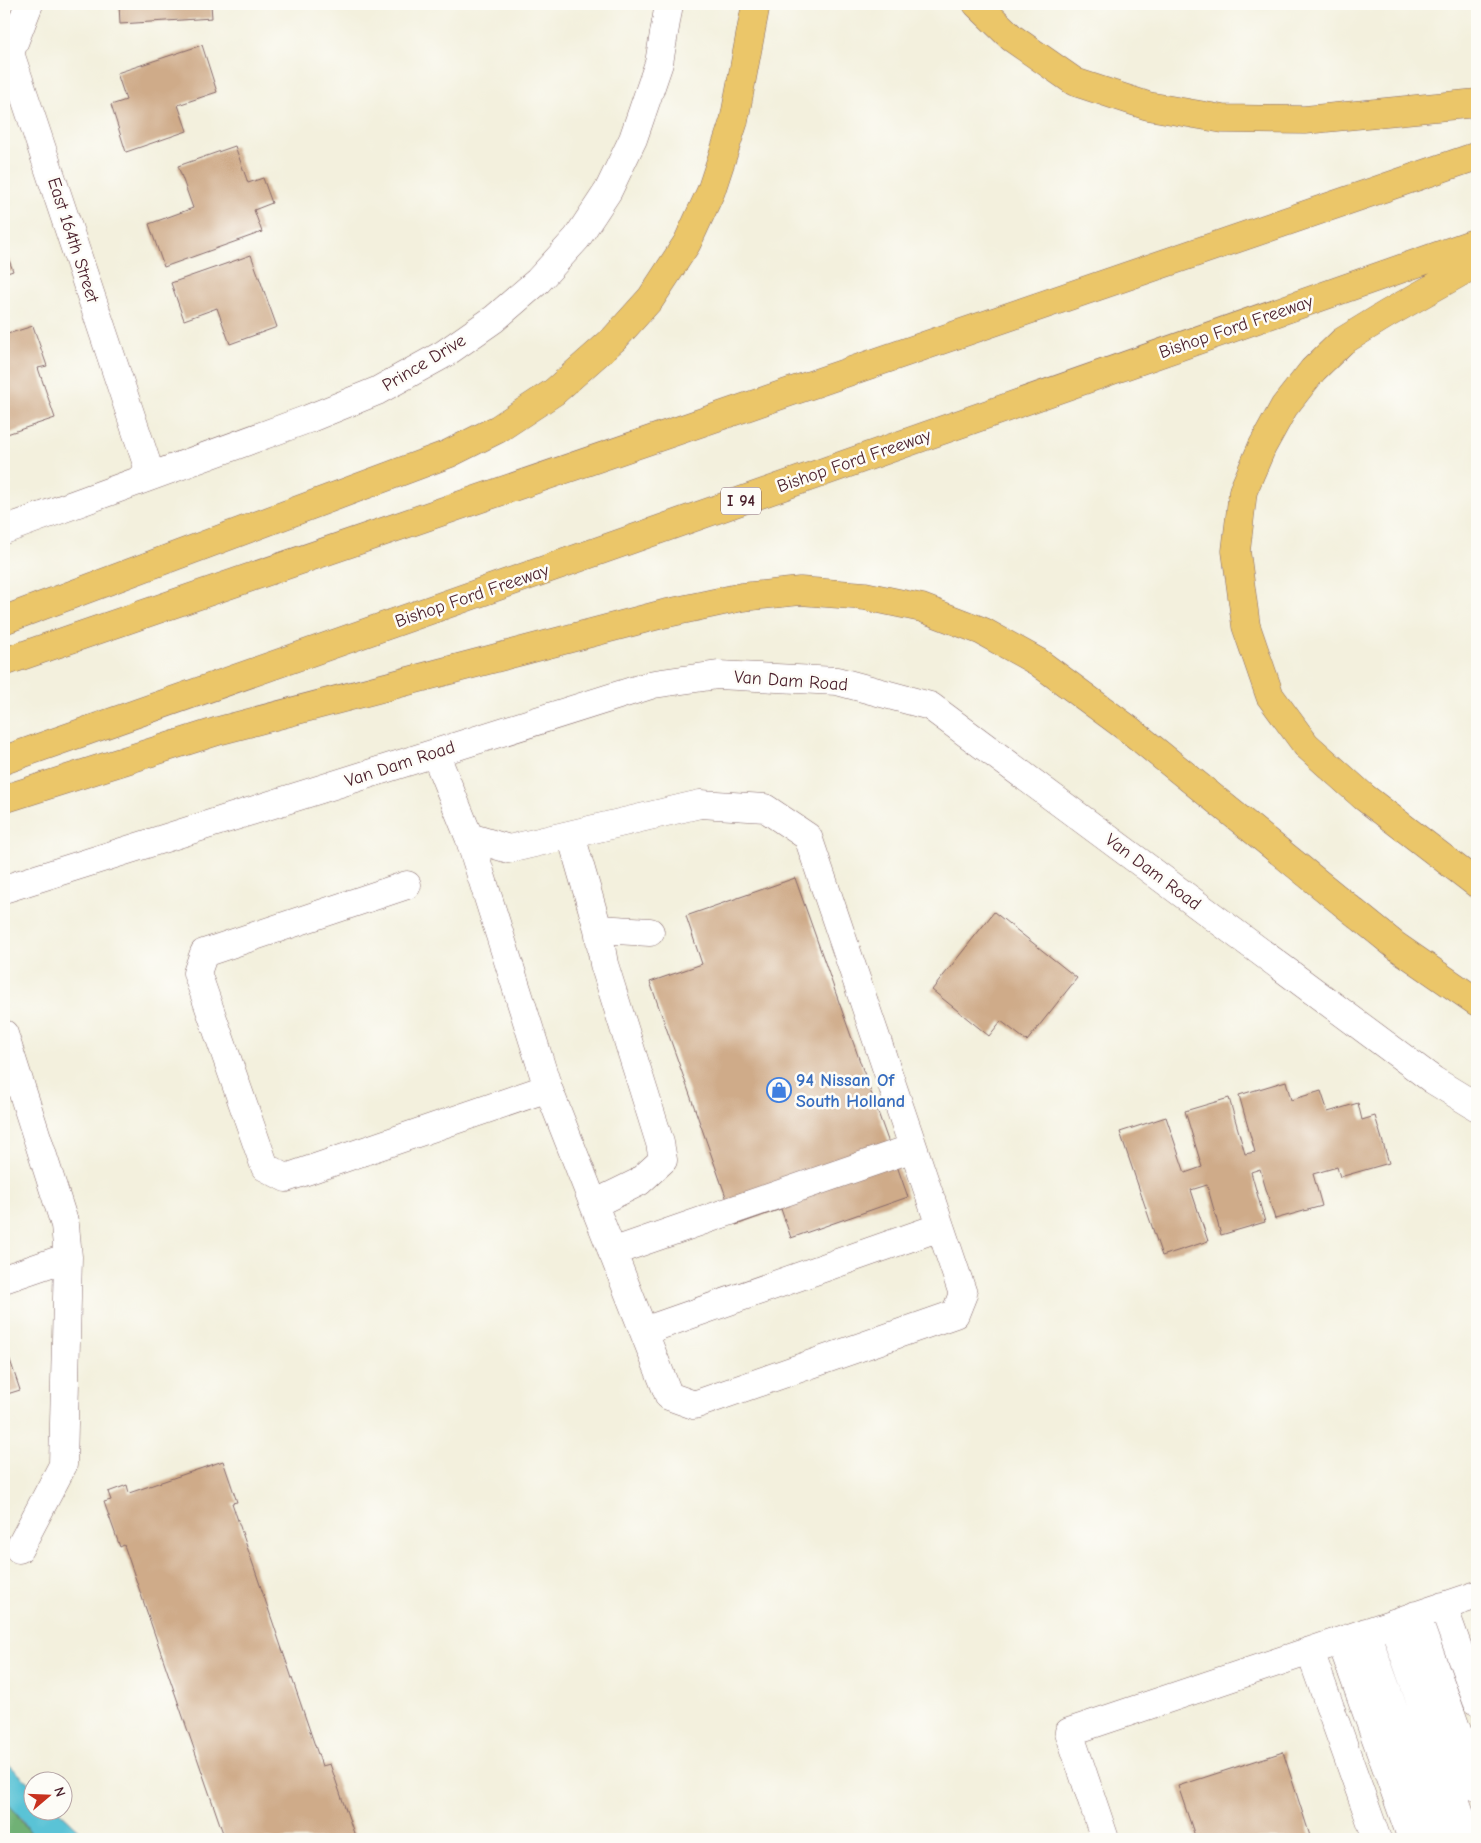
<svg xmlns="http://www.w3.org/2000/svg" width="1481" height="1843" font-family="'Comic Neue',sans-serif">
  <rect width="100%" height="100%" fill="#fdfcf7"/>
  <filter id="ink" filterUnits="userSpaceOnUse"><feTurbulence type="fractalNoise" baseFrequency=".02" numOctaves="2"/><feDisplacementMap in="SourceGraphic" scale="10" xChannelSelector="R" yChannelSelector="G"/><feConvolveMatrix kernelMatrix="1 2 1 2 8 2 1 2 1" color-interpolation-filters="sRGB"/></filter>
  <filter id="wash" filterUnits="userSpaceOnUse"><feTurbulence type="fractalNoise" baseFrequency=".0096" numOctaves="4" result="noise"/><feDisplacementMap in="SourceGraphic" scale="20" xChannelSelector="R" yChannelSelector="G"/><feGaussianBlur stdDeviation="1.12" result="paint"/><feColorMatrix in="noise" values="0 0 0 0 0 0 0 0 0 0 0 0 0 0 0 0 0 1.4 0 .05"/><feComposite in="paint" operator="in"/></filter>
  <g filter="url(#wash)">
    <rect width="100%" height="100%" fill="#f3f0dd"/>
    <path fill="#6fb174" stroke="#5c6850" d="M4,1797L35,1839H4Z"/>
    <path fill="#5ac3d6" stroke="#527180" d="M4,1760L32,1786V1810L59,1811L89,1839H35L21,1818L4,1799Z"/>
    <g id="blocks">
      <path fill="#cfab89" d="M119,4H211L212,18L120,24Z
        M202,45L217,92L178,105L187,131L126,152L111,105L126,100L117,73Z
        M235,146L248,183L263,178L272,203L254,210L262,232L164,267L149,224L193,208L178,166Z
        M4,246L13,271L4,274Z
        M251,255L277,327L230,344L217,308L184,320L171,283Z
        M33,326L47,366L38,368L55,418L4,435V335Z
        M795,878L908,1197L791,1238L781,1209L736,1225L650,982L702,964L686,916Z
        M994,912L1077,978L1027,1041L1001,1021L989,1036L932,990Z
        M1286,1081L1291,1100L1321,1091L1328,1112L1358,1103L1362,1120L1375,1116L1389,1163L1340,1177L1337,1167L1313,1174L1322,1206L1275,1219L1260,1169L1251,1172L1265,1222L1221,1235L1207,1185L1191,1190L1208,1241L1162,1256L1120,1132L1166,1117L1185,1173L1202,1167L1185,1111L1229,1098L1245,1154L1255,1152L1239,1095Z
        M4,1342L20,1390L4,1395Z
        M223,1461L237,1502L232,1503L322,1766L330,1764L356,1839H225L124,1545L120,1547L104,1502L111,1500L108,1492L127,1485L129,1493Z
        M1283,1752L1311,1839H1196L1178,1786Z"/>
    </g>
  </g>
  <g filter="url(#ink)">
    <use href="#blocks" fill-opacity="0" stroke="#856869" stroke-width="1"/>
    <g fill="none" stroke-linecap="round" stroke-linejoin="round">
      <defs>
        <path id="minor" d="M29,4L10,53L151,476
          M4,530L308,419L377,391L444,354L494,319L538,281L577,238L608,191L633,139L659,63L669,4
          M435,753L469,837L509,849L700,804L765,808L808,837L963,1294L955,1314L694,1405L669,1396L548,1088L469,837
          M571,835L598,929L604,964L660,1143L663,1160L639,1182L594,1204
          M407,885L204,953L197,973L265,1167L286,1178L548,1088
          M4,889L654,684L718,675L837,681L930,706L1433,1080L1477,1107
          M598,929L650,932
          M4,1034L65,1225L68,1257L63,1465L19,1549
          M612,1252L913,1148
          M4,1279L68,1257
          M644,1331L940,1227
          M1443,1606L1477,1701
          M1416,1615L1477,1787
          M1393,1623L1469,1839
          M1366,1632L1440,1839
          M1341,1641L1412,1839
          M1310,1651L1377,1839
          M1105,1839L1069,1732L1477,1595"/>
        <path id="highway" d="M977,4L1012,38L1075,82L1148,106L1223,119L1305,120L1477,103
          M1477,263L1387,314L1343,341L1313,370L1284,407L1262,447L1243,491L1236,551L1246,626L1270,696L1306,745L1364,797L1477,884
          M4,620L448,454L498,429L554,392L614,339L651,298L687,243L711,191L734,121L756,4
          M4,662L1477,156
          M4,760L1477,242
          M4,799L218,731L663,614L742,597L800,591L865,596L922,608L982,631L1038,662L1131,731L1396,946L1477,1002"/>
      </defs>
      <use href="#minor" stroke="#856869" stroke-width="29"/>
      <use href="#highway" stroke="#856869" stroke-width="29"/>
      <use href="#minor" stroke="#fff" stroke-width="28"/>
      <use href="#highway" stroke="#ebc669" stroke-width="28"/>
    </g>
  </g>
  <defs>
    <symbol id="shop-ring" viewBox="-11 -11 22 22"><circle r="9.5" fill="#fdfcf7" stroke="#3f7fe0" stroke-width="1.5"/><path d="M-5-2.5h2.3a2.7 3.5 0 0 1 5.4 0H5L5.5 6h-11ZM-1.5-2.5h3a1.5 2.3 0 0 0-3 0Z" fill="#3f7fe0"/></symbol>
  </defs>
  <g fill-rule="evenodd">
    <use href="#shop-ring" x="765" y="1076" width="28" height="28"/>
  </g>
  <g text-anchor="middle" dominant-baseline="central" stroke-width="5" stroke-linejoin="round" paint-order="stroke">
    <rect fill="#fdfcf7" stroke="#806168" stroke-width="1" x="721" y="487.5" width="40" height="27" rx="4"/>
    <g font-size="16" font-weight="bold" fill="#4a1f2b">
      <text x="741" y="501">I 94</text>
    </g>
    <g font-size="18" fill="#4a1f2b" stroke="#fdfcf7">
      <text transform="translate(73 240) rotate(72)">East 164th Street</text>
      <text transform="translate(1236 327) rotate(-19)">Bishop Ford Freeway</text>
      <text transform="translate(424 363) rotate(-31)">Prince Drive</text>
      <text transform="translate(854 461) rotate(-19)">Bishop Ford Freeway</text>
      <text transform="translate(472 596) rotate(-19)">Bishop Ford Freeway</text>
      <text transform="translate(791 681) rotate(4)">Van Dam Road</text>
      <text transform="translate(400 764) rotate(-18)">Van Dam Road</text>
      <text transform="translate(1153 872) rotate(37)">Van Dam Road</text>
    </g>
    <g font-size="18" font-weight="bold" fill="#366cbe" stroke="#fdfcf7" text-anchor="start">
      <text x="796" y="1080">94 Nissan Of<tspan x="796" dy="21">South Holland</tspan></text>
    </g>
  </g>
  <rect width="1481" height="1843" fill="none" stroke="#fdfcf7" stroke-width="20"/>
  <g transform="translate(48 1796) rotate(71)"><circle r="24" fill="#fdfcf7" stroke="#b5a4a5"/>
  <path d="M0-4L9 19L0 12L-9 19Z" fill="#c8321e"/>
  <text y="-8" font-size="14" font-weight="bold" text-anchor="middle" fill="#4a1f2b">N</text>
  </g>
</svg>
